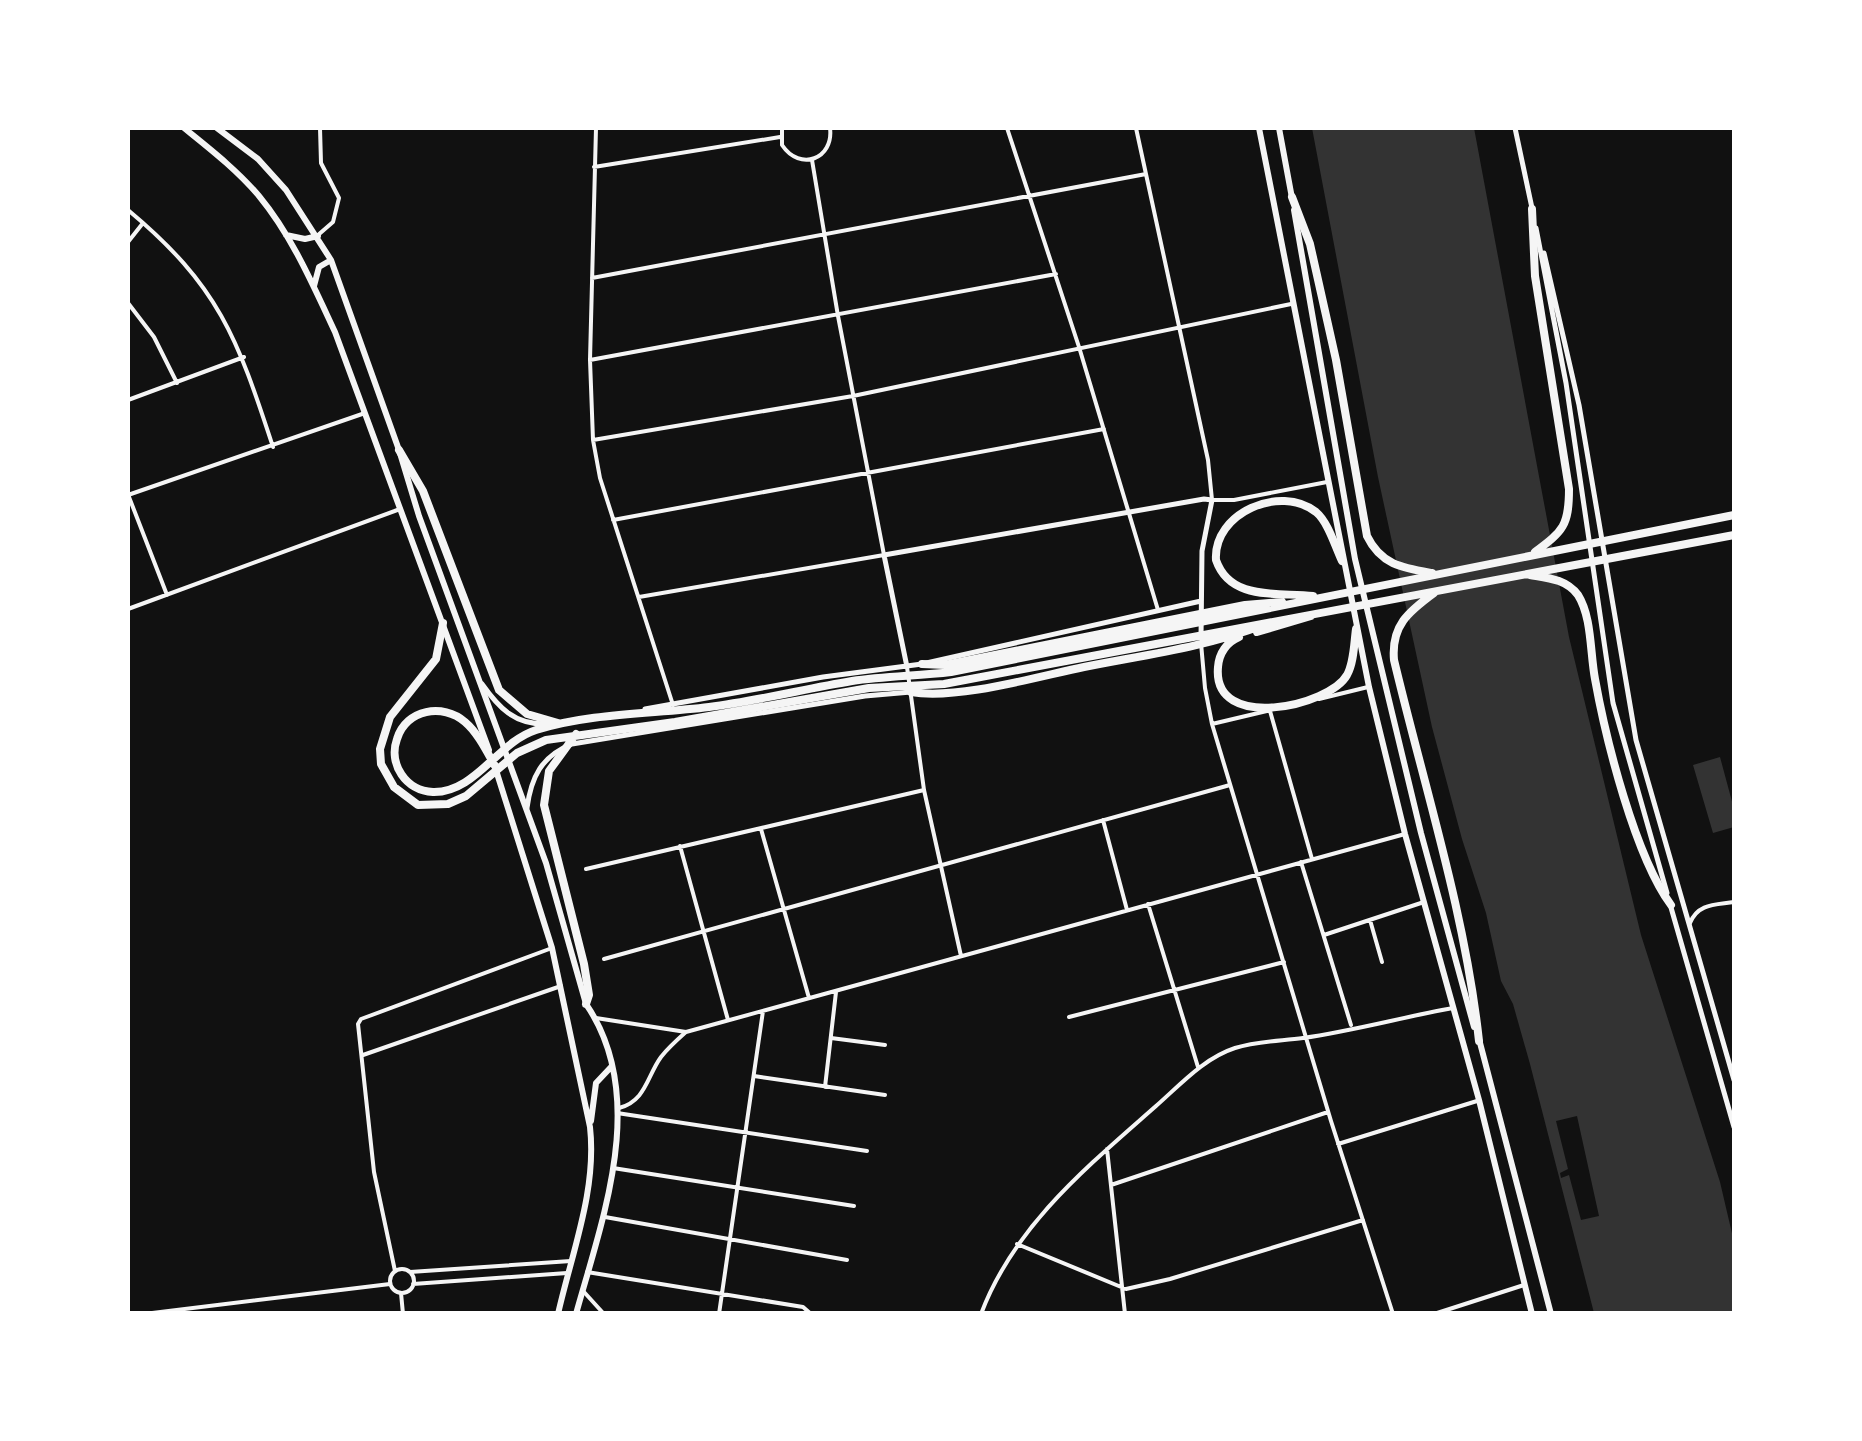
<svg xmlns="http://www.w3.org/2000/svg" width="1862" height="1441" font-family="'Space Grotesk',sans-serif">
  <rect width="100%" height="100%" fill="#111"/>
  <path fill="#333" d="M1312,128H1474L1569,637L1641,935L1720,1182L1734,1242V1313H1594L1530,1064L1513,1004L1501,981L1486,913L1462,839L1432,727L1378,477Z
    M1720,757L1734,809V827L1713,833L1693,765Z"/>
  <path fill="#111" d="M1577,1116L1599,1216L1581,1220L1569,1175L1561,1178L1560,1173L1568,1169L1556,1121Z"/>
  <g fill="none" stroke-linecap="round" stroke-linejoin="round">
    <path stroke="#f5f5f5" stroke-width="4" d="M596,128L590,360L593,440L600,478L673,705
      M782,128V145C800,172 834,159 830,128
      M1007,128L1079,347L1158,610
      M1136,128L1208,460L1212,500H1234L1327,482
      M594,167L780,137
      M128,210C219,286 237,337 273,447
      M318,235L333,222L339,198L321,163L320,128
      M128,242L143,223
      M592,278L1146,174
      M128,303L154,337L177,383
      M590,360L1056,274
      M128,400L244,357
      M593,440L853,396L1291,304
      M128,495L365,413
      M129,497L167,595
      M613,520L1104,429
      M639,597L884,555L838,316L812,160
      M128,609L400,509
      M1201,643L1205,688L1212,724L1331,1121L1393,1314
      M907,667L924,790L961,956
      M1319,699L1368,687
      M1270,711L1312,859
      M1212,724L1271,710
      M1103,820L1127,910
      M761,829L809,998
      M680,846L728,1020
      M1301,862L1351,1025
      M586,869L924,790
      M1148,904L1198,1067
      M1370,920L1382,962
      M1690,923C1698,903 1716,905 1734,902
      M1324,935L1424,902
      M604,959L1230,785
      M1069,1017L1284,962
      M596,1018L686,1032
      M831,1038L885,1045
      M363,1055L561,986
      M754,1076L885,1095
      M825,1087L836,992
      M619,1108C646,1101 647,1076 661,1057C669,1047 677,1040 686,1032L1405,834
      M617,1113L867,1151
      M1338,1144L1477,1101
      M1107,1149L1125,1314
      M613,1168L854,1206
      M1111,1185L1328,1112
      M605,1217L847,1260
      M1017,1244L1126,1289L1170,1279L1363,1220
      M390 1281a12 12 0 1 1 24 0a12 12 0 1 1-24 0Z
      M395,1271L374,1172L358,1024L361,1019L552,948
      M410,1272L571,1261
      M587,1272L803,1307L811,1314
      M413,1284L567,1273
      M584,1292L604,1314
      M401,1293L403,1314
      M144,1314L390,1284
      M719,1314L763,1011
      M981,1314C1014,1226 1088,1166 1156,1106C1180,1085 1204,1058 1235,1048C1257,1041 1281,1041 1303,1038C1353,1031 1403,1017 1453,1008
      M1434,1314L1524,1285"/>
    <path stroke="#f5f5f5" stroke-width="5" d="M1515,128L1532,208
      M1536,228L1566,383L1613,703L1667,893
      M1544,253L1579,405L1636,740L1734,1080
      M907,667L884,555L1204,499L1212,500L1202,551L1201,638
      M482,684C499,708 514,724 545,724
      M645,709L823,677L922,664L1201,601
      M527,808C531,778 541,756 572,744L865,696L911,692
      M1670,904L1734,1127"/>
    <path stroke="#f5f5f5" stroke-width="6" d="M184,128C210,149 237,170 259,196C292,236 313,285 335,332L489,750
      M217,128L258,159L286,190L331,260L399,450L419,516L546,863L586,1004C649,1096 603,1217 576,1314
      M286,235L305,239L318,236
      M314,286L319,267L331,260
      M495,767L552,948L590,1127C597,1190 572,1252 558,1314
      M591,1121L596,1083L612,1066"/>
    <path stroke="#f5f5f5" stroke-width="6" d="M1259,128L1369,687L1405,834L1479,1100L1532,1314
      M1279,128L1292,198
      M1294,210L1355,559L1421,833L1474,1027
      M1479,1039L1551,1314"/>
    <path stroke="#f5f5f5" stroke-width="8" d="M1292,197L1310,244L1336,360L1367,536C1381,565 1403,568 1432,573
      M1532,209L1535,276L1569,489C1569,526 1563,531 1535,552
      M399,450L423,491L499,690L527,714L558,723
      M1530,575C1548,578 1566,579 1578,595C1592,617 1590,653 1595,679C1606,740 1635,856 1671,905
      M1434,593C1408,612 1391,626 1394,660C1424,786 1465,912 1479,1041
      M1313,596C1277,592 1230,601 1216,560C1213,513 1280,484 1316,512C1328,522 1335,546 1342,561
      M443,623L436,659L390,717L380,749L381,764L394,787L418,805L448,804L466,796L517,753L546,740L675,722L869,688L944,684L1734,535
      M1257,632L1311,616
      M1239,637C1227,642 1219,653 1218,667C1212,733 1330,706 1347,675C1354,663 1354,643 1356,629
      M922,664L945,665L1245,605L1282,602
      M911,692C957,700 1036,677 1084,667C1144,655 1206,647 1263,625
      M576,734L549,771L544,805L584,964L589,995L586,1004
      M495,766C487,752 478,733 465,722C443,703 406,709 397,739C388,764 406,791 433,792C475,793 498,742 536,730C590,713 653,714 709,707C757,701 804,689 852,681C885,676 918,676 951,672L1734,515"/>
  </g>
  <rect width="1862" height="1441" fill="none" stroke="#ffffff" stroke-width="260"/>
</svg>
